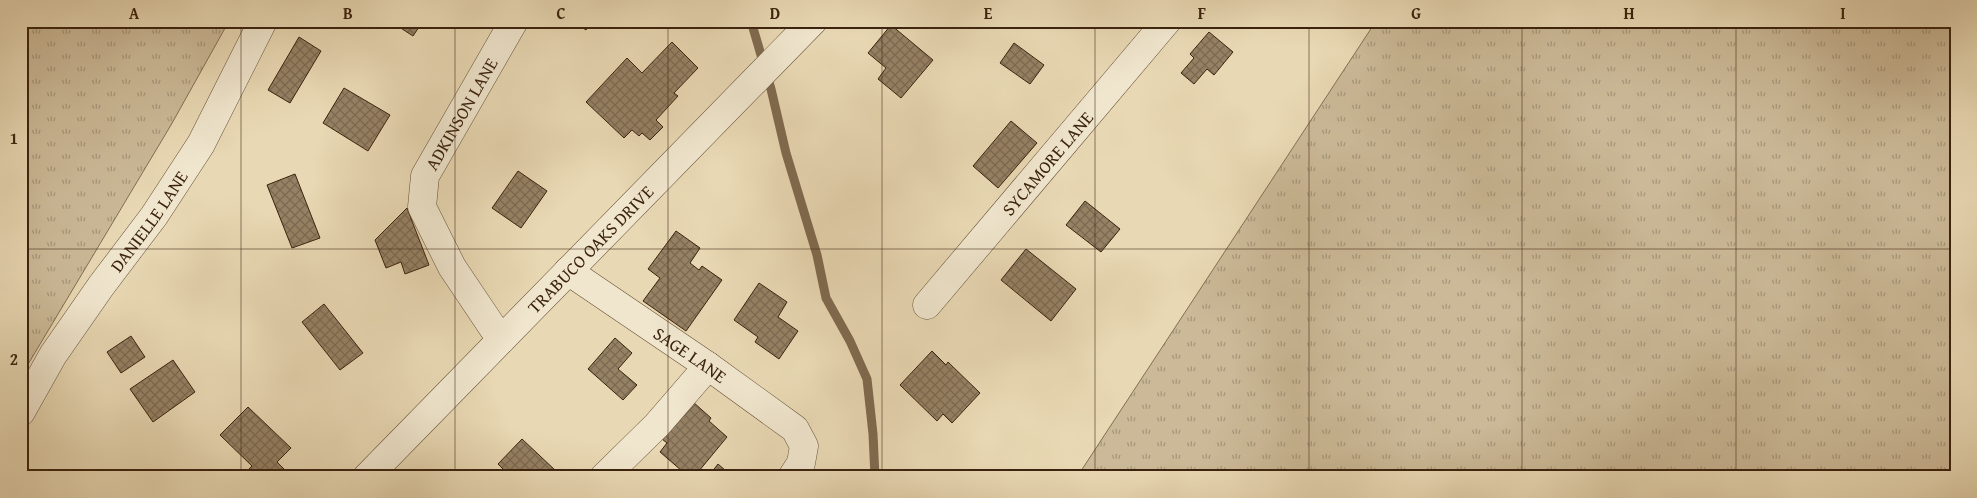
<svg xmlns="http://www.w3.org/2000/svg" width="1977" height="498" font-family="'Gentium Book Plus',serif">
  <defs>
    <pattern id="grass-tufts" width="24" height="20" patternUnits="userSpaceOnUse" patternTransform="scale(1.25)"><rect width="24" height="20" fill="#cbb997"/><path d="M3 7l-1-3M5 7V3M7 7l1-3M15 17l-1-3M17 17v-4M19 17l1-3" fill="none" stroke="#a6967a"/></pattern>
    <pattern id="building-cross-hatch" width="8" height="8" patternUnits="userSpaceOnUse" patternTransform="scale(1.25)"><rect width="8" height="8" fill="#958164"/><path d="M0 0l8 8M0 8l8-8" fill="none" stroke="#7b6951"/></pattern>
  </defs>
  <rect width="100%" height="100%" fill="#e8d8b3"/>
  <filter id="stains"><feTurbulence type="fractalNoise" baseFrequency=".004" numOctaves="4"/><feColorMatrix values="0 0 0 0 .2 0 0 0 0 .09 0 0 0 0 .02 0 0 0 .5 -.17"/></filter>
  <radialGradient id="worn" r=".72"><stop offset=".6" stop-color="#630" stop-opacity="0"/><stop offset="1" stop-color="#630" stop-opacity=".3"/></radialGradient>
  <path fill="url(#grass-tufts)" stroke="#836e52" d="M21,21H229L171,125L21,376Z
    M1376,21H1956V477H1077Z"/>
  <g fill="none" stroke-linecap="round" stroke-linejoin="round">
    <path stroke="#7f6a4f" stroke-width="9" d="M751,21L771,89L786,153L817,255L826,298L850,341L867,379L873,434L875,477"/>
  </g>
  <path fill="url(#building-cross-hatch)" stroke="#3b230e" d="M394,21H423L413,36L393,23Z
    M572,21H592L586,30Z
    M891,25L933,60L901,98L878,79L886,68L868,53Z
    M1209,32L1233,52L1214,75L1207,69L1194,84L1181,73L1194,58L1190,54Z
    M299,37L321,51L290,103L268,90Z
    M672,42L698,68L674,93L678,96L656,120L663,127L650,140L642,133L639,136L632,130L624,138L586,102L627,58L642,73Z
    M1014,43L1044,65L1030,84L1000,63Z
    M344,88L390,115L368,151L323,123Z
    M1011,121L1037,143L998,188L973,166Z
    M518,171L547,191L521,228L492,208Z
    M295,174L320,238L292,248L267,185Z
    M1085,201L1120,229L1101,252L1066,225Z
    M407,208L429,265L405,274L401,262L386,268L375,240Z
    M676,231L700,248L690,263L699,270L702,266L722,280L686,331L643,301L660,278L648,269Z
    M1026,249L1076,289L1051,321L1001,280Z
    M759,283L787,302L778,317L798,331L779,359L755,342L758,337L734,320Z
    M324,304L363,353L340,370L302,322Z
    M131,336L145,357L121,373L107,352Z
    M615,338L632,353L618,369L637,385L623,400L588,369Z
    M932,351L946,365L948,362L980,393L952,423L943,414L937,421L900,385Z
    M173,360L195,392L153,422L130,389Z
    M693,402L711,418L709,421L727,437L694,477H689L660,452L667,443L662,439Z
    M248,407L291,448L277,462L289,474L286,477H251L246,472L252,466L220,435Z
    M522,439L556,471L551,477H511L498,464Z
    M718,464L733,477H708Z"/>
  <g fill="none" stroke-linecap="round" stroke-linejoin="round">
    <defs>
      <g id="minor">
        <path id="s1" d="M568,271L708,366L795,429L804,446L801,463L792,477"/>
        <path id="s2" d="M927,305L1167,21"/>
        <path id="s3" d="M501,340L452,267L422,207L425,176L514,21"/>
        <path id="s4" d="M21,412L53,355L101,286L154,216L201,144L263,21"/>
        <path id="s5" d="M367,477L813,21"/>
        <path d="M604,477L657,425L708,366"/>
      </g>
    </defs>
    <use href="#minor" stroke="#665037" stroke-width="29"/>
    <use href="#minor" stroke="#f0e6ce" stroke-width="28"/>
  </g>
  <path fill="none" stroke="#3b230e" stroke-width="1" stroke-opacity="0.55" d="M241,21V477M455,21V477M668,21V477M882,21V477M1095,21V477M1309,21V477M1522,21V477M1736,21V477M21,249H1956"/>
  <g text-anchor="middle" dominant-baseline="central" stroke-width="4" stroke-linejoin="round" paint-order="stroke">
    <g font-size="18" fill="#3b230e" stroke="#f0e6ce">
      <text stroke="none"><textPath href="#s3" startOffset="258">ADKINSON LANE</textPath></text>
      <text stroke="none"><textPath href="#s2" startOffset="186">SYCAMORE LANE</textPath></text>
      <text stroke="none"><textPath href="#s4" startOffset="230">DANIELLE LANE</textPath></text>
      <text stroke="none"><textPath href="#s5" startOffset="319">TRABUCO OAKS DRIVE</textPath></text>
      <text stroke="none"><textPath href="#s1" startOffset="148">SAGE LANE</textPath></text>
    </g>
  </g>
  <rect width="1977" height="498" fill="none" stroke="#e8d8b3" stroke-width="55"/>
  <rect x="28" y="28" width="1922" height="442" fill="none" stroke="#3b230e" stroke-width="2"/>
  <g font-size="16" text-anchor="middle" font-weight="bold" fill="#3b230e">
    <text x="134" y="19">A</text>
    <text x="348" y="19">B</text>
    <text x="561" y="19">C</text>
    <text x="775" y="19">D</text>
    <text x="988" y="19">E</text>
    <text x="1202" y="19">F</text>
    <text x="1416" y="19">G</text>
    <text x="1629" y="19">H</text>
    <text x="1843" y="19">I</text>
    <text x="14" y="144">1</text>
    <text x="14" y="365">2</text>
  </g>
  <rect width="100%" height="100%" filter="url(#stains)"/>
  <rect width="100%" height="100%" fill="url(#worn)"/>
</svg>
